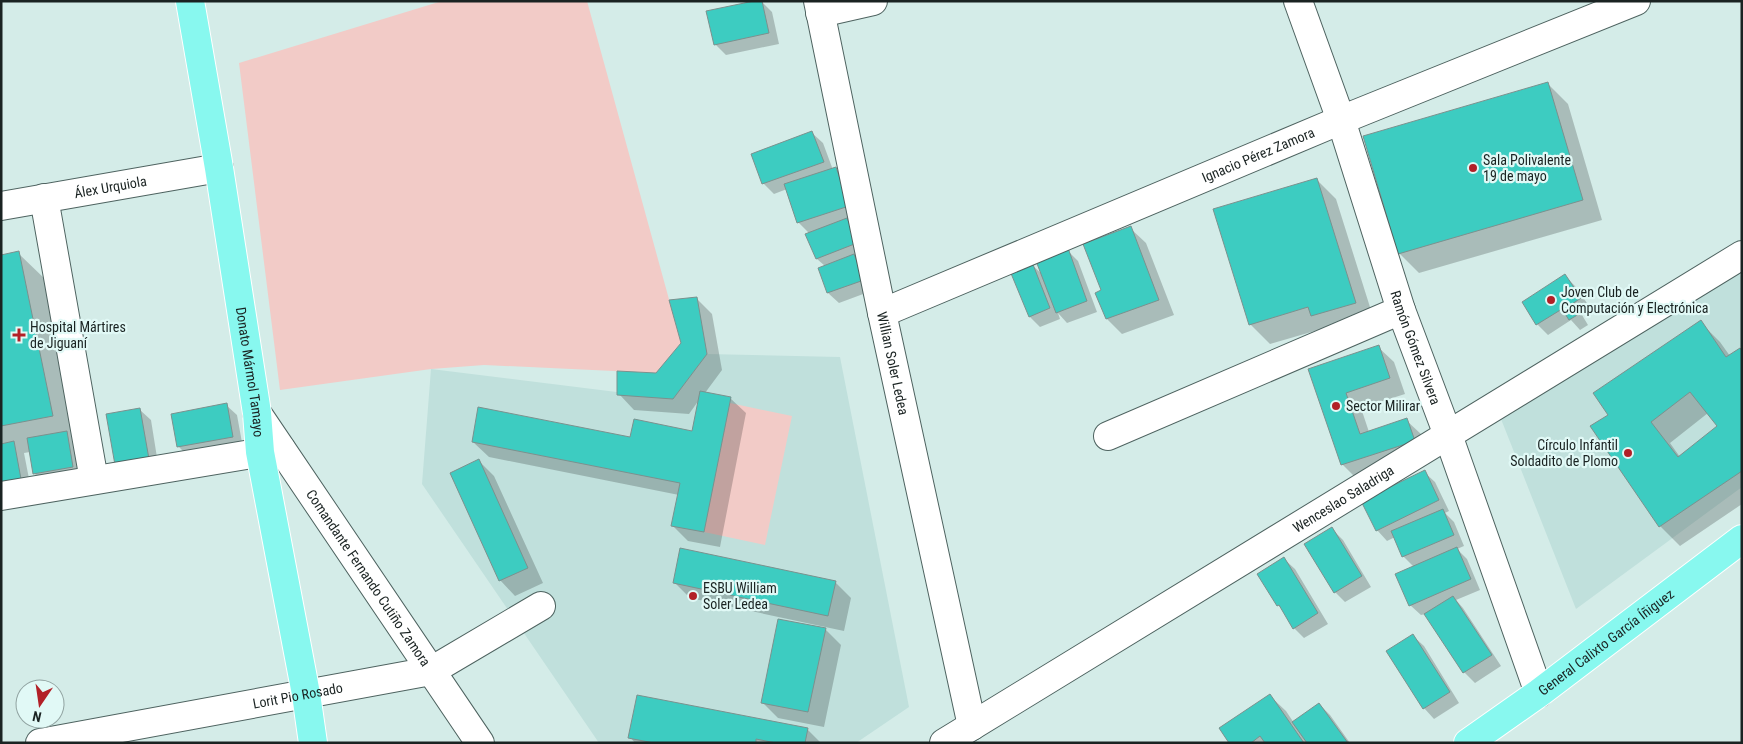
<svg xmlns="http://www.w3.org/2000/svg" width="1743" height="744" font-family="'Roboto Condensed',sans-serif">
  <rect width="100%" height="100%" fill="#d4ece8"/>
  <path fill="#c0e0dc" d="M1737,270L1742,278V487L1576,609L1501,419Z
    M707,354L840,357L909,707L856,743H599L422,484L431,369L673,399Z"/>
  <path fill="#f2cbc7" d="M442,1H587L681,343L656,373L484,365L431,369L280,390L239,63Z
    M730,403L792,416L765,545L704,532Z"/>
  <path fill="#0003" fill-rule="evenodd" d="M761,1L772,12L779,44L726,55L715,44Z
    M1548,84L1568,104L1602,220L1419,273L1399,253Z
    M812,133L823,143L833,170L836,169L847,179L859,216L847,220L857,230L866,254L856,258L865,266L874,290L839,303L828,293L819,268L825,266L817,259L810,234L799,223L787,189L774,194L764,184L753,155Z
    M1316,179L1336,199L1375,323L1332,336L1325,328L1270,344L1250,324Z
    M1130,228L1146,243L1174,315L1122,334L1107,319L1097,293L1103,291Z
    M1067,250L1078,261L1097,312L1067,323L1058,313L1060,319L1040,327L1030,317L1031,264L1043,275Z
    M18,253L45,279L83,477L45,484L34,473L30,452L24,453L31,489L1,494V256Z
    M1565,276L1576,287L1591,309L1582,315L1588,325L1580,330L1571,320L1548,335L1537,324Z
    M696,298L712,314L722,370L705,393L730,398L746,413L720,547L688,541L673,526L679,495L489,457L473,442L631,438L693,432L699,400L689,414L634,410L619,394L657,374L682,343Z
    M1700,322L1720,342L1730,356L1742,352V504L1680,546L1660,526L1610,415ZM1708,413L1719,426L1680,457L1670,443Z
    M1378,347L1394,362L1405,394L1361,408L1369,432L1406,420L1422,435L1358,480L1343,465L1310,370Z
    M226,405L237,415L243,448L189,457L178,446Z
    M140,410L151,420L159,470L107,415Z
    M479,461L494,476L543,583L515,596L500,580Z
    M1424,472L1435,482L1449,511L1445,513L1454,522L1464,546L1457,549L1467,559L1480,590L1456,600L1463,608L1501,666L1475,683L1464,672L1425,614L1421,615L1410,605L1414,567L1403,556L1395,537L1387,541L1377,530Z
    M1332,529L1343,540L1371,587L1345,602L1335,592Z
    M1284,559L1295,569L1328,624L1304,638L1294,628L1285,612L1278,605Z
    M674,582H835L851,598L844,631L690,598Z
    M825,629L841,645L824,727L778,718L762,702Z
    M1413,636L1424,646L1459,703L1434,719L1424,708Z
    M1270,696L1286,711L1294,723L1319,704L1330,715L1350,743H1230Z
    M807,729L821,743H635L630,737Z"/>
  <path fill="#3dccc1" stroke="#7b918e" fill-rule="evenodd" d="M754,1H762L769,33L714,45L706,11Z
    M1548,82L1583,200L1398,254L1363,136Z
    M812,131L824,162L762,184L751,154Z
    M836,167L849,206L797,223L784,184Z
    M1317,178L1356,303L1311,316L1308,307L1249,325L1213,209Z
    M847,218L857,243L816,259L805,234Z
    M1131,226L1159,300L1106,319L1095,293L1101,290L1083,244Z
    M1068,248L1087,301L1056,313L1036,261Z
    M19,251L53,416L1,426V255Z
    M854,254L864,280L827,293L818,268Z
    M1032,262L1050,308L1029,317L1010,271Z
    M1565,274L1581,298L1572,304L1579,314L1569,320L1562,309L1536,325L1522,302Z
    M697,297L707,354L673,399L617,395V371L656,373L681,343L669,300Z
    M1701,320L1726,357L1740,348L1742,351V471L1659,527L1590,426L1608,415L1593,393ZM1690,392L1717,426L1678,457L1651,422Z
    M1379,345L1390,378L1346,393L1360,434L1407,418L1415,441L1341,465L1308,369Z
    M700,391L731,397L704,532L671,526L680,483L472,442L478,407L630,437L634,419L692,431Z
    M227,403L233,437L177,447L171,414Z
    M140,408L149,459L115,465L106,414Z
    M67,431L73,467L33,474L27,438Z
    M14,441L21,479L1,482V444Z
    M479,459L528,568L499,581L450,473Z
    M1425,470L1439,500L1376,531L1361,501Z
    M1443,509L1454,535L1402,557L1391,531Z
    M1332,527L1362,576L1334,593L1304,544Z
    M1457,547L1471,579L1409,606L1395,574Z
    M680,548L836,581L828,616L673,583Z
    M1284,557L1318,613L1293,629L1279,605L1277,606L1257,574Z
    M1453,596L1492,655L1463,673L1424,614Z
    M778,619L826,628L808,712L761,703Z
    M1413,634L1450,692L1423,709L1386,651Z
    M1270,694L1304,743H1265L1260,736L1251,743H1229L1219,728Z
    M637,695L808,728L805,743H776L756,739V743H654L628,738Z
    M1319,703L1348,743H1307L1292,722Z"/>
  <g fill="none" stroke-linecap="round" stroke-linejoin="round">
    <defs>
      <g id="minor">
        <path id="s1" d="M818,1L882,313L972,726"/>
        <path id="s2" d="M1298,1L1341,120L1401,310L1448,435L1539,693"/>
        <path d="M820,13L873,1"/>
        <path d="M44,198L94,480"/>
        <path id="s3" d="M1,206L219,168"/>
        <path id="s4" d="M882,313L1341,120L1636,1"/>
        <path id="s5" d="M257,413L480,743"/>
        <path d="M1108,436L1401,310"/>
        <path d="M1,496L281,449"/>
        <path id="s6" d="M40,743L431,671L541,606"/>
        <path id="s7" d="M944,743L1742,255"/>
      </g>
      <g id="major">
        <path id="s8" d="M190,1L219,168L257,413L260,452L306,694L313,743"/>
        <path id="s9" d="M1468,743L1539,693L1742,539"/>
      </g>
    </defs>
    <use href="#minor" stroke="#4e6360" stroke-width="30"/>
    <use href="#major" stroke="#fff" stroke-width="30"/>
    <use href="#minor" stroke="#fff" stroke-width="28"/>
    <use href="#major" stroke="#88f8ef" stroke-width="28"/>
  </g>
  <g fill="#b22027" stroke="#e1f9f6" stroke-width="2">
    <circle cx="1473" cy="168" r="5"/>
    <circle cx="1551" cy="300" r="5"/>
    <path d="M16.5 327.5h5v5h5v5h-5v5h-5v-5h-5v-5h5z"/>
    <circle cx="1336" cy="406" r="5"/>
    <circle cx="1628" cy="453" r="5"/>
    <circle cx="693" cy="596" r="5"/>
  </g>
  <g text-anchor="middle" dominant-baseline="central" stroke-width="4.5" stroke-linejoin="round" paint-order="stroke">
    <g font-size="14" fill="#1a2322" stroke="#e1f9f6">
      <text stroke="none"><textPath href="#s4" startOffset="408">Ignacio Pérez Zamora</textPath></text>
      <text stroke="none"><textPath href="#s3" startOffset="111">Álex Urquiola</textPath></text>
      <text stroke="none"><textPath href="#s2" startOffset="366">Ramón Gómez Silvera</textPath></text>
      <text stroke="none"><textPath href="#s1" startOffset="370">Willian Soler Ledea</textPath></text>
      <text stroke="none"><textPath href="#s8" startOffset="376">Donato Mármol Tamayo</textPath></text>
      <text stroke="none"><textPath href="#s7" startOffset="468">Wenceslao Saladriga</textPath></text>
      <text stroke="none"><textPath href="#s5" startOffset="199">Comandante Fernando Cutiño Zamora</textPath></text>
      <text stroke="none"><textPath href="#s9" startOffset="171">General Calixto García Íñiguez</textPath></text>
      <text stroke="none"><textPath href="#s6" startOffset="262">Lorit Pio Rosado</textPath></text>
    </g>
    <g font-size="14" fill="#1a2322" stroke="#e1f9f6" text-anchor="start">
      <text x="1483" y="160">Sala Polivalente<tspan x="1483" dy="16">19 de mayo</tspan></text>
      <text x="1561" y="292">Joven Club de<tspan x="1561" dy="16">Computación y Electrónica</tspan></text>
      <text x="30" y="327">Hospital Mártires<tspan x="30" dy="16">de Jiguaní</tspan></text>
      <text x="1346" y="406">Sector Milirar</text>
      <text x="1618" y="445" text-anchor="end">Círculo Infantil<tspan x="1618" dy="16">Soldadito de Plomo</tspan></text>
      <text x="703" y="588">ESBU William<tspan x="703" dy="16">Soler Ledea</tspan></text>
    </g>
  </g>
  <rect width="1743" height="744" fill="none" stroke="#1a2322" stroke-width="5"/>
  <g transform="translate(40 704) rotate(193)"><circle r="24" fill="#e1f9f6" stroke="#91a3a1"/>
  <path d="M0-4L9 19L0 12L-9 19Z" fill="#b22027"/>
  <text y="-8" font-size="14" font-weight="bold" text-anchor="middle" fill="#1a2322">N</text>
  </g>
</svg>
